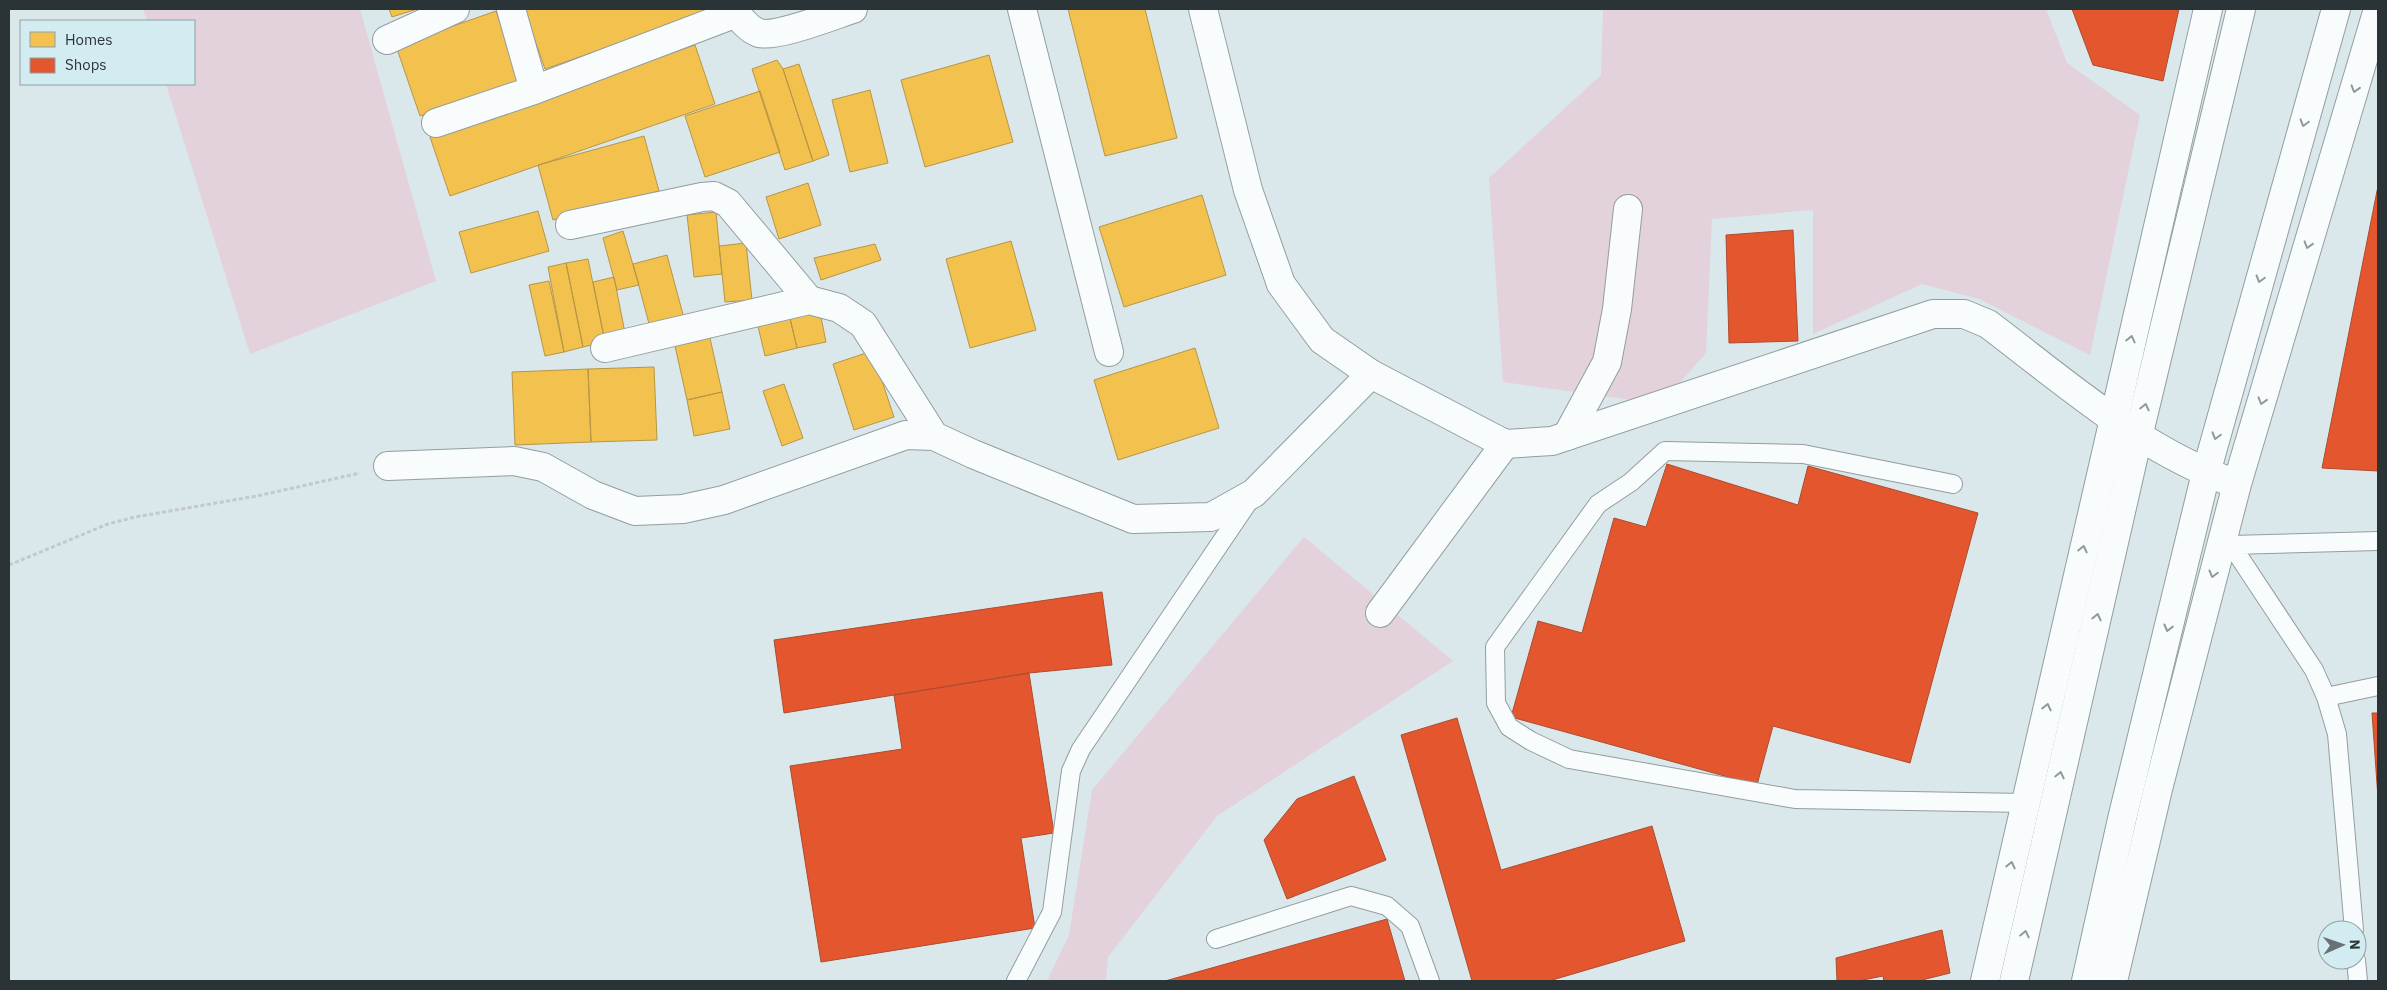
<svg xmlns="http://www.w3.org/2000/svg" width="2387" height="990" font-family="'IBM Plex Sans',sans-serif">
  <rect width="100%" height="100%" fill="#dae8eb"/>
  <path fill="#e3d1db" d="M143,9H360L436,281L250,354L166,84H194V21H147Z
    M1603,9H2046L2067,63L2140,115L2090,355L1979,299L1922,284L1813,334V210L1712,219L1706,353L1661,404L1503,382L1489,178L1601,75Z
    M1304,537L1453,661L1217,816L1108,957L1106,981H1047L1069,935L1092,790Z"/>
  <path fill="#f2c14e" stroke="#b69646" d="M389,9H417L392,17Z
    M524,9H714L715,10L545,69Z
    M1068,9H1145L1177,138L1105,156Z
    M496,11L520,82L420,116L396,46Z
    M695,45L715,104L450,196L430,137Z
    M989,55L1013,142L925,167L901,80Z
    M777,60L783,69L813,161L785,170L752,69Z
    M799,64L829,155L813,161L783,69Z
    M870,90L888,163L850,172L832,100Z
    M760,91L780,152L705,177L685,116Z
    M644,136L659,191L553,220L538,165Z
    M808,183L821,225L779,239L766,197Z
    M1202,195L1226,275L1124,307L1099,227Z
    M538,211L549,251L471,273L459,232Z
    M716,212L722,274L694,277L687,215Z
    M623,231L639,285L617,290L603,238Z
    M1011,241L1036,330L970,348L946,259Z
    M746,243L752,300L725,302L719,246Z
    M875,244L881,260L821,280L814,258Z
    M667,255L685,322L651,331L633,264Z
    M588,259L605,342L583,347L566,263Z
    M566,263L583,347L564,352L548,267Z
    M614,277L626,338L605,342L593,282Z
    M549,281L564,352L545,356L529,285Z
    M819,307L826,342L797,348L789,314Z
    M789,314L797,348L765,356L757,322Z
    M710,338L722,392L687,400L675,346Z
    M1195,348L1219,428L1118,460L1094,380Z
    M872,351L894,417L854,430L833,364Z
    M654,367L657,440L591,442L588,369Z
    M588,369L591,442L515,445L512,372Z
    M784,384L803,438L782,446L763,391Z
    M722,392L730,429L694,436L687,400Z"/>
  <path fill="#e4572e" stroke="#ac4c30" d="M2072,9H2179L2163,81L2093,65Z
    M2378,186V471L2322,468Z
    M1793,230L1798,341L1729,343L1726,235Z
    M1667,464L1798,505L1808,466L1978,513L1910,763L1773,726L1757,785L1511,717L1538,621L1582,633L1614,518L1646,527Z
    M1102,592L1112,665L1029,673L784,713L774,640Z
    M1029,673L1054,833L1021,838L1035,928L821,962L790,766L902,749L894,695Z
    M2372,713H2378V798Z
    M1457,718L1501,870L1652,826L1685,941L1549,981H1472L1401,735Z
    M1354,776L1386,860L1287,899L1264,840L1297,799Z
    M1387,919L1405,981H1165Z
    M1942,930L1950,973L1918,981H1884L1883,976L1858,981H1837L1836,958Z"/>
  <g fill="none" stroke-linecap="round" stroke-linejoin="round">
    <defs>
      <path id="service" d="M1953,484L1803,454L1665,451L1631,482L1598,504L1495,647L1496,703L1509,727L1531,741L1569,759L1795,799L2025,803
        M2224,534L2314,670L2326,697L2337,734L2354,930
        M2231,545L2378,541
        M2326,697L2378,686
        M1216,939L1351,896L1387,906L1410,926L1430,981
        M2356,960L2358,981
        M1016,981L1052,912L1071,771L1081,749L1251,498"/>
      <path id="minor" d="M511,9L534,90
        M735,9C738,18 750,30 759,33C776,38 834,15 853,9
        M1022,9L1109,352
        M387,40L455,9
        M436,123L534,90L737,13
        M570,225L702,197L714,196L728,203L809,300
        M605,348L809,300L839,308L863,324L934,436
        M1567,436L1607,362L1617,309L1628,209
        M388,466L514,461L543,467L593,495L635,511L683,509L724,500L906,435L934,436L973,454L1133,519L1211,517L1254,493L1371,374
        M1380,613L1505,444"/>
      <path id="tertiary" d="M1203,9L1248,190L1281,284L1322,340L1371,374L1505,444L1552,441L1933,314H1964L1988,324C2066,383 2143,452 2237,484
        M1985,981L2208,9
        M2113,981L2158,789L2237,484L2378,9"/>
      <path id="trunk" d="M2014,981L2138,437L2241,9
        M2086,981L2122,819L2206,473L2336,9"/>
    </defs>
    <use href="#service" stroke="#939da0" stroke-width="20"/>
    <use href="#minor" stroke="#939da0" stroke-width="30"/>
    <use href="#tertiary" stroke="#939da0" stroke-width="30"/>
    <use href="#trunk" stroke="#939da0" stroke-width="30"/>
    <path stroke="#c3c8c8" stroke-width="3" stroke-dasharray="4 2.5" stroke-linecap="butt" d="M9,565L108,524L135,517L257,496L360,473"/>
    <use href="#service" stroke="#f9fcfc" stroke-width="18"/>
    <use href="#minor" stroke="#f9fcfc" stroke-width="28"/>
    <use href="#tertiary" stroke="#f9fcfc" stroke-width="28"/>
    <use href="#trunk" stroke="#f9fcfc" stroke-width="28"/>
  </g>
  <defs><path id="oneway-chevron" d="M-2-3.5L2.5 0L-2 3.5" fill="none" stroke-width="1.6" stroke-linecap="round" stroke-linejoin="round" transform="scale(1.25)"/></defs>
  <g stroke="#929898">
    <use href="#oneway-chevron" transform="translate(2355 89) rotate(107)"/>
    <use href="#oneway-chevron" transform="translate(2304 123) rotate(106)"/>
    <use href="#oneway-chevron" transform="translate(2308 245) rotate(107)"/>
    <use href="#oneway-chevron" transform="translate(2260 279) rotate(106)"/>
    <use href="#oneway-chevron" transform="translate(2131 339) rotate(-77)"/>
    <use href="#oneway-chevron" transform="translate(2262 401) rotate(107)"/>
    <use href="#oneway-chevron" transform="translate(2145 407) rotate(-77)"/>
    <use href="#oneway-chevron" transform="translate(2216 436) rotate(106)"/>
    <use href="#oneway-chevron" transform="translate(2083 549) rotate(-77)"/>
    <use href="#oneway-chevron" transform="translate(2213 574) rotate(105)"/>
    <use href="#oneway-chevron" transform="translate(2097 617) rotate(-77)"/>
    <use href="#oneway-chevron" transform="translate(2168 628) rotate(104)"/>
    <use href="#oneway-chevron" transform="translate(2047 707) rotate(-77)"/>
    <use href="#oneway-chevron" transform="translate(2060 775) rotate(-77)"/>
    <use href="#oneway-chevron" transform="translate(2011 865) rotate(-77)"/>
    <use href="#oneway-chevron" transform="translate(2025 934) rotate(-78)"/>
  </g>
  <rect width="2387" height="990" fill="none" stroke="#2a3335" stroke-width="20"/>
  <rect x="20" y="20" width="175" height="65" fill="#d3ecf2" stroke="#8fa2a6"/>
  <rect x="30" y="32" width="25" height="15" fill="#f2c14e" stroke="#8fa2a6"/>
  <text x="65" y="45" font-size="15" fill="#2a3335">Homes</text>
  <rect x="30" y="58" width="25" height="15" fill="#e4572e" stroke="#8fa2a6"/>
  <text x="65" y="70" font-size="15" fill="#2a3335">Shops</text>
  <g transform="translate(2342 945) rotate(88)"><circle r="24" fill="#d3ecf2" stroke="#8fa2a6"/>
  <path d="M0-4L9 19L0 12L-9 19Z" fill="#687275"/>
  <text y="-8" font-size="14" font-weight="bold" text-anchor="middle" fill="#2a3335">N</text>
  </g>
</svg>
